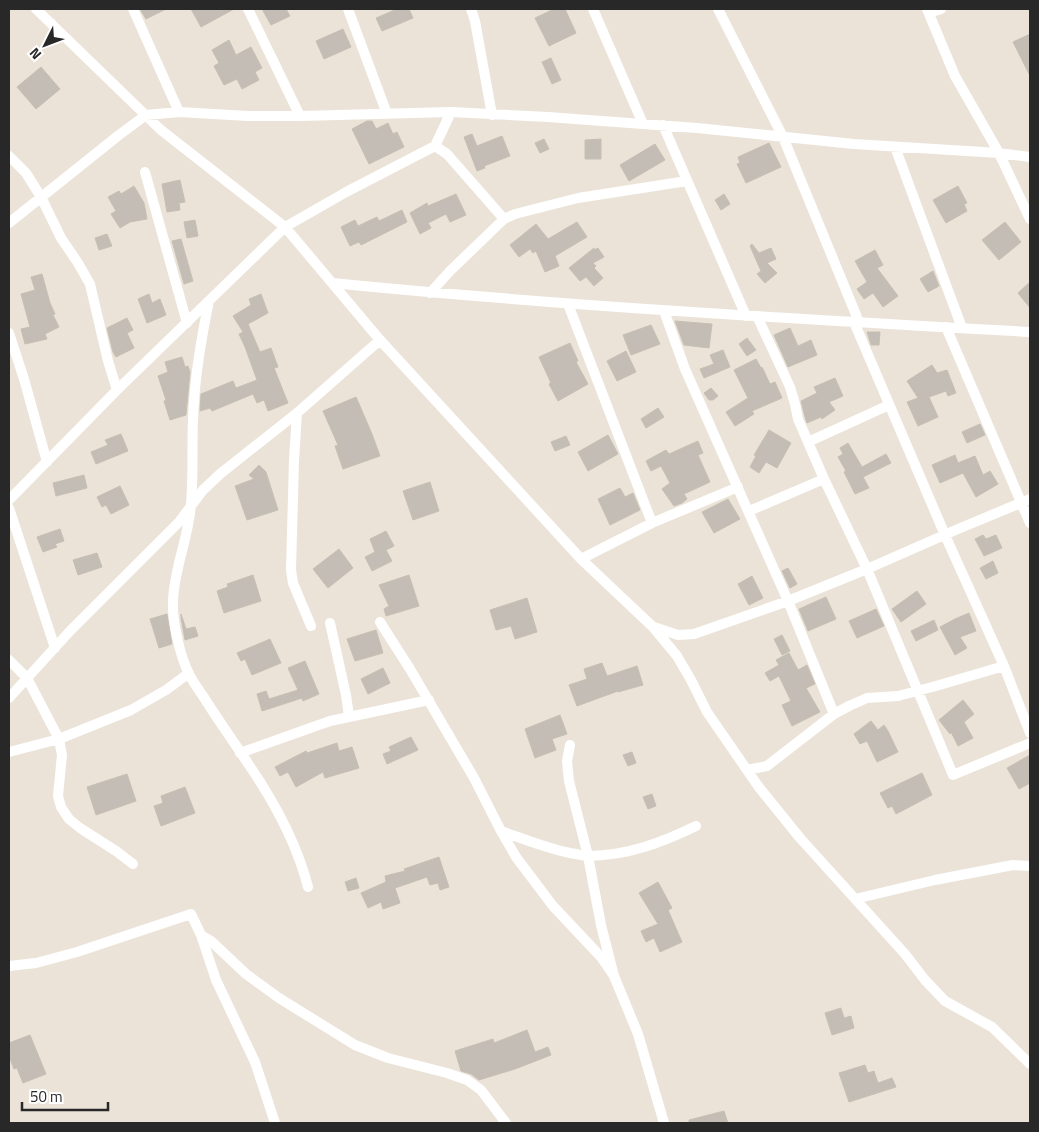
<svg xmlns="http://www.w3.org/2000/svg" width="1039" height="1132" font-family="'Titillium Web',sans-serif">
  <rect width="100%" height="100%" fill="#ebe3d8"/>
  <path fill="#c3bdb5" stroke="#c6c0b2" d="M140,9H166L146,19Z
    M191,9H234L201,27Z
    M262,9H286L290,16L271,25Z
    M397,9H409L413,18L382,31L376,18Z
    M554,9H565L576,33L549,46L535,18Z
    M343,29L351,47L324,59L316,41Z
    M1030,34V76L1013,42Z
    M229,40L236,55L251,47L262,68L255,72L259,80L242,89L237,79L224,85L214,66L219,63L212,50Z
    M551,58L561,80L552,84L542,62Z
    M41,67L60,89L36,109L17,87Z
    M367,121H372L376,129L388,123L393,134L397,132L404,147L369,164L352,129Z
    M472,134L477,146L502,136L510,156L484,166L485,168L477,171L464,137Z
    M544,139L549,149L540,153L535,143Z
    M601,139V159H585V140Z
    M769,143L781,167L746,183L737,164L740,163L738,157Z
    M655,144L665,160L629,181L620,165Z
    M180,180L185,202L179,203L180,210L167,212L162,184Z
    M134,186L144,203L147,219L130,222L120,228L111,214L116,211L108,197L119,191L121,194Z
    M958,186L967,203L964,204L967,211L946,223L933,200Z
    M456,194L466,215L450,222L446,214L428,223L431,228L420,234L410,213L427,203L428,206Z
    M724,194L730,204L721,210L715,200Z
    M402,210L407,222L361,245L359,242L350,246L341,227L355,220L358,226L377,217L379,221Z
    M195,220L198,236L187,238L184,222Z
    M577,222L587,237L555,256L559,266L545,272L536,251L533,253L530,249L519,257L510,245L536,224L548,239Z
    M1005,222L1021,242L999,260L982,240Z
    M107,234L112,246L99,250L95,238Z
    M181,239L193,281L184,284L172,241Z
    M752,244L759,253L771,248L776,259L767,263L777,273L765,283L757,274L761,271L750,246Z
    M594,248V250L598,248L604,257L593,263L596,266L594,268L603,278L594,286L586,277L580,281L569,268Z
    M875,250L883,265L877,268L898,296L883,307L873,293L864,299L857,289L867,282L855,261Z
    M933,271L939,286L928,292L920,279Z
    M42,274L50,303L55,314L53,315L59,327L45,334L47,339L25,344L21,329L30,327L21,294L35,290L31,277Z
    M1030,282V308L1018,293Z
    M149,294L152,303L160,299L166,315L147,323L138,299Z
    M261,294L268,313L248,324L260,352L271,348L278,367L274,368L288,403L268,411L264,400L257,403L253,394L212,411L210,408L200,411L201,394L233,381L236,388L257,380L245,347L239,334L243,332L233,316L251,305L249,299Z
    M127,318L133,330L127,333L134,348L116,357L113,352L107,328Z
    M675,321L712,324L709,348L684,345Z
    M651,325L660,344L631,355L623,335Z
    M790,328L798,346L811,340L817,355L788,367L774,335Z
    M867,332H880L879,345H871Z
    M747,338L756,350L747,356L739,344Z
    M570,343L578,361L576,362L588,384L558,401L549,384L551,383L539,357Z
    M723,350L730,367L704,378L700,369L714,364L710,355Z
    M626,351L636,372L617,381L607,361Z
    M182,357L185,367L188,366L190,372L186,415L170,420L164,401L166,400L158,376L168,372L165,362Z
    M756,359L761,368L762,367L770,384L775,382L782,398L752,411L754,414L735,426L726,412L748,398L734,370Z
    M932,365L937,373L947,370L956,393L948,396L946,391L929,397L938,417L918,426L907,402L918,398L907,381Z
    M835,378L843,396L829,402L835,410L822,419L821,417L807,423L805,417L801,401L817,393L814,387Z
    M711,388L718,396L713,400H709L704,393Z
    M356,397L372,434L380,456L343,469L335,446L338,445L323,411Z
    M658,408L664,417L646,428L641,419Z
    M980,424L985,435L967,443L962,432Z
    M769,430L791,443L777,468L766,462L759,473L750,467L756,456L754,455Z
    M121,434L128,451L96,464L91,452L108,445L105,440Z
    M608,435L618,454L588,471L578,452Z
    M566,436L570,445L555,451L551,442Z
    M698,441L703,453L698,455L710,482L684,494L687,499L682,503L674,506L662,489L670,483L661,466L651,471L646,461L666,450L669,454Z
    M848,443L862,467L886,454L891,463L863,477L869,488L855,494L844,472L846,471L838,457L843,454L840,448Z
    M955,455L958,463L975,456L983,475L990,471L998,484L976,497L963,473L940,483L932,465Z
    M259,465L266,472L278,510L247,520L235,486L254,479L249,475Z
    M84,475L87,488L56,496L53,483Z
    M430,482L439,511L413,520L403,491Z
    M120,486L129,505L111,514L106,505L102,507L97,497Z
    M620,488L625,497L633,493L640,510L610,525L598,499Z
    M728,499L740,519L714,533L702,512Z
    M60,529L64,541L55,544L57,547L43,552L37,537Z
    M386,531L394,546L386,550L392,561L372,571L365,557L375,552L370,539Z
    M983,535L986,539L996,535L1002,548L984,556L975,539Z
    M339,549L353,568L328,588L313,569Z
    M97,553L102,567L78,575L73,560Z
    M993,561L998,573L986,579L980,568Z
    M788,568L797,584L790,588L782,571Z
    M253,575L261,601L224,613L217,591L228,587L227,584Z
    M409,575L419,606L386,616L384,609L389,606L379,585Z
    M752,576L763,598L749,605L738,584Z
    M917,591L926,604L901,622L892,609Z
    M826,597L836,619L808,631L799,609Z
    M527,598L537,632L515,639L511,626L496,630L490,610Z
    M876,609L884,626L857,638L849,621Z
    M969,613L976,631L960,637L967,648L955,655L940,627L955,619Z
    M167,614L172,644L159,648L150,619Z
    M181,614L186,629L195,627L198,636L185,640L181,618Z
    M934,620L938,630L916,641L911,631Z
    M376,630L383,653L355,661L347,639Z
    M782,635L790,651L782,655L774,639Z
    M270,639L281,663L252,675L245,659L241,661L237,653Z
    M789,653L798,670L807,665L815,684L806,688L820,712L792,726L782,705L791,701L779,676L770,681L765,673L779,665L776,660Z
    M305,661L319,694L303,701L302,698L262,711L257,694L266,691L269,699L298,690L288,668Z
    M602,663L607,676L637,666L643,685L618,692V691L577,706L569,685L587,679L584,669Z
    M383,668L390,683L368,694L361,679Z
    M963,700L974,714L964,722L973,738L958,746L951,732L950,734L939,720Z
    M560,715L567,734L552,739L556,750L535,758L525,729Z
    M871,721L878,730L884,725L888,731L898,752L877,762L867,741L860,744L854,734Z
    M411,737L418,750L387,764L383,754L391,751L389,747Z
    M337,743L339,751L352,747L359,768L325,778L323,772L296,787L288,772L280,776L275,767L306,751L307,753Z
    M632,752L636,763L628,766L623,755Z
    M1030,755V783L1019,789L1007,768Z
    M922,773L932,795L896,814L892,806L888,808L880,793Z
    M127,774L136,801L96,815L87,787Z
    M185,787L195,813L161,826L154,806L163,803L161,796Z
    M652,794L656,806L648,809L643,797Z
    M439,857L449,887L440,890L438,883L430,885L427,877L395,888L400,903L383,909L381,902L368,908L361,893L386,882L385,876L405,871L404,869Z
    M356,878L359,888L348,891L345,882Z
    M658,882L672,908L668,910L682,942L660,952L654,938L646,942L641,931L658,924L639,893Z
    M841,1008L844,1018L851,1016L854,1028L832,1035L825,1013Z
    M527,1030L535,1052L548,1047L551,1055L515,1069L479,1080L471,1074L461,1071L455,1051L493,1039L494,1043Z
    M30,1035L46,1074L23,1083L17,1068L14,1069L9,1056V1043Z
    M865,1065L868,1073L874,1071L878,1083L892,1078L896,1087L849,1102L839,1073Z
    M724,1111L728,1123H689V1120Z"/>
  <g fill="none" stroke-linecap="round" stroke-linejoin="round">
    <path stroke="#fff" stroke-width="10" d="M36,9L161,130L285,227L380,340L581,559L653,627L677,656L691,680L707,712L758,786L800,838L905,954L925,980L945,1001L992,1027L1030,1064
      M133,9L179,112
      M248,9L300,116
      M348,9L387,114
      M471,9L475,21L492,115
      M593,9L643,124
      M718,9L783,137L859,322
      M927,9L955,76L999,153L1030,219
      M929,13L941,9
      M663,125L746,316
      M435,146L447,154L504,219
      M895,147L962,328
      M9,156L26,173L41,197L61,238L78,263L90,284L108,361L117,390
      M145,172L187,323
      M9,223L119,135L146,115L179,112L248,116H300L451,112L548,117L697,128L854,144L999,153L1030,157
      M332,283C564,306 797,319 1030,332
      M430,293L450,271L504,219L515,214L578,198L687,181
      M209,301C202,335 196,368 194,402C191,436 194,470 191,504C189,537 174,568 173,601C172,621 180,656 189,674C193,682 198,689 203,696C218,720 234,742 249,765C275,803 297,844 308,887
      M568,304L652,523
      M664,311L685,369L788,601L834,714
      M757,316L790,387L795,404L798,419L824,479L867,569L953,775L1030,743
      M854,322L945,535L1004,666L1030,733
      M946,327L1030,523
      M9,333L24,379L47,462
      M297,413L294,460L291,570L293,583L311,626
      M808,442L889,405
      M9,500L117,390L285,227L348,191L435,146L451,112
      M9,508L55,648
      M749,511L824,479
      M581,559L652,523L738,487
      M380,622L410,669L474,778L501,831L516,857L553,906L601,957L614,976
      M330,623L346,695L349,716
      M654,627L678,635L694,634L788,601L867,569L958,529L1030,499
      M9,660L27,678L59,739L62,755L58,796L61,807L69,819L80,828L116,851L133,864
      M9,698L70,631L179,522L203,490L220,474L297,413L380,340
      M570,745L567,761L569,781L588,856L601,925L614,976L638,1034L664,1123
      M9,752L59,739L131,710L166,690L189,673
      M240,753L330,721L429,700
      M747,770L767,766L834,714L849,706L867,698L898,696L936,686L1004,666
      M501,831C524,839 546,848 570,853C577,854 583,856 589,856C629,855 661,843 696,826
      M855,899L935,880L1013,865L1030,866
      M201,935L211,941L246,974L279,998L355,1045L388,1058L447,1073L467,1080L481,1090L506,1123
      M9,966L36,963L77,952L191,914L201,935L216,980L255,1062L275,1123"/>
  </g>
  <rect width="1039" height="1132" fill="none" stroke="#282828" stroke-width="20"/>
  <g transform="translate(45 45) rotate(228)" stroke="#ffffff" stroke-width="4" paint-order="stroke">
  <path d="M0-4L9 19L0 12L-9 19Z" fill="#282828"/>
  <text y="-8" font-size="14" font-weight="bold" text-anchor="middle" fill="#282828">N</text>
  </g>
  <path d="M22 1102v8h86v-8" fill="none" stroke="#282828" stroke-width="2.5"/>
  <text x="30" y="1102" font-size="15" fill="#282828" stroke="#ffffff" stroke-width="4" paint-order="stroke">50 m</text>
</svg>
